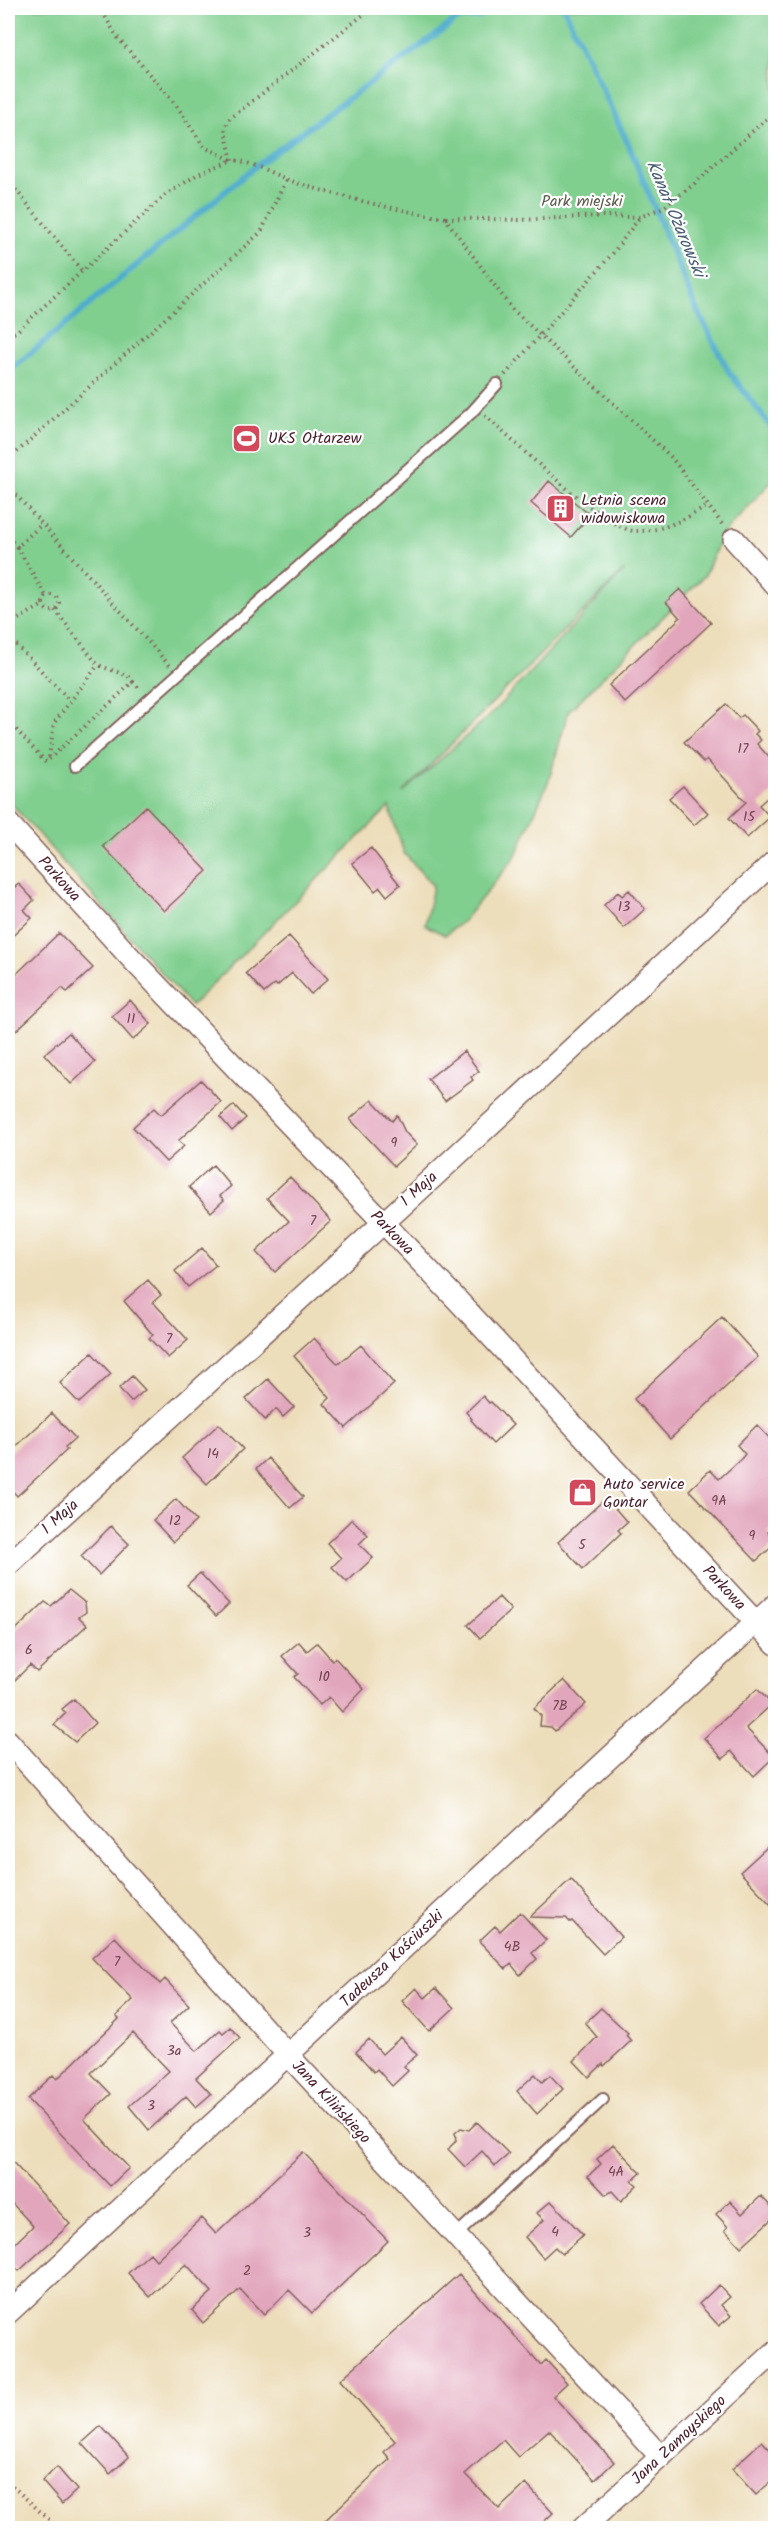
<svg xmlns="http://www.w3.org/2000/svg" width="783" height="2536" font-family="Kalam,sans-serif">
  <rect width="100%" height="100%" fill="#fff"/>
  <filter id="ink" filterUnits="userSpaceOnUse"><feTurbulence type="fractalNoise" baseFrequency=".0167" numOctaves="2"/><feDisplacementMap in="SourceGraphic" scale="12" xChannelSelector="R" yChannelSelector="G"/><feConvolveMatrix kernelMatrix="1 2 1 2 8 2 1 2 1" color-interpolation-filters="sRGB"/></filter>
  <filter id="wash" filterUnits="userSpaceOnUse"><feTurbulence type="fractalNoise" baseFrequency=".008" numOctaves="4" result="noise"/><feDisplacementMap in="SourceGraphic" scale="24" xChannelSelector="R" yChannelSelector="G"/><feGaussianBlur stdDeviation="1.35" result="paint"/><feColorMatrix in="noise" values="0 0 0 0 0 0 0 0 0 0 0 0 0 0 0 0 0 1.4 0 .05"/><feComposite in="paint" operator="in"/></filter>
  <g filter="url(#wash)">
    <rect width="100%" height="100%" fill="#eddebb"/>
    <path fill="#80cf8f" stroke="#65775d" stroke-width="1.5" fill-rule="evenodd" d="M8,8H775V478L722,535L705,575L568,712L549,780L515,857L464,920L445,935L425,925L433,886L404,853L389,807L191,1006L8,800ZM624,571L493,712L403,793L623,571Z"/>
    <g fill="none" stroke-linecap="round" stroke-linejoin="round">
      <path stroke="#4daccc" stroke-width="6" d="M564,8L630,148L696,308L729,372L776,433
        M8,372L257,165L459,18L479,17L493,8"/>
    </g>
    <g id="blocks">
      <path fill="#e2a6bc" d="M549,481L590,515L571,537L531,503Z
        M680,589L711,623L625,703L609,685L680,618L666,602Z
        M726,704L739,718L743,715L758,731L755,734L761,740L757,744L776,765V790L759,805L770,817L747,838L729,818L746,802L707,759L704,762L684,742Z
        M683,786L708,813L694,825L669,798Z
        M146,806L207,871L164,911L103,846Z
        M371,848L400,885L387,896L380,887L375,891L352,863Z
        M19,884L34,900L24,910L32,918L8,940V892Z
        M629,890L645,909L624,928L604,905L618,892L622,896Z
        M59,933L93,968L67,992L62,988L8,1038V982Z
        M289,936L328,979L311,994L292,973L277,986L275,984L264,993L246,973Z
        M130,1000L151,1024L133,1040L112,1016Z
        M69,1033L95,1062L71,1084L44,1054Z
        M464,1051L479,1071L471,1077L473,1080L445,1101L428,1079Z
        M201,1080L221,1102L178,1141L184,1146L166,1162L133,1127L154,1108L161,1115Z
        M372,1100L392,1121L397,1115L405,1132L417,1145L394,1166L350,1119Z
        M234,1105L246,1118L232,1131L220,1117Z
        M213,1165L231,1186L220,1196L224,1200L211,1212L189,1187Z
        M290,1177L331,1221L275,1272L256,1252L289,1221L267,1198Z
        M202,1248L216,1265L188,1287L175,1271Z
        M148,1280L161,1295L153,1302L188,1340L168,1358L149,1338L153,1335L124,1301Z
        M722,1317L758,1357L670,1439L634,1399Z
        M314,1338L338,1364L361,1345L394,1384L346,1428L324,1404L330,1398L294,1356Z
        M92,1353L111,1374L79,1403L60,1383Z
        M132,1376L145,1390L131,1402L119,1388Z
        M268,1379L294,1407L283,1417L276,1409L265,1420L246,1399Z
        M483,1396L489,1403L491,1402L513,1425L493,1444L471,1420L472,1419L466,1412Z
        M52,1413L75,1438L65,1447L67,1450L17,1496L8,1486V1454Z
        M219,1424L243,1449L207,1484L182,1458Z
        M757,1425L776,1445V1525L768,1532L776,1543L756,1561L689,1490L710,1470L719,1479L741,1459L745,1454L737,1445Z
        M268,1458L303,1497L290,1508L256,1469Z
        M606,1498L627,1522L618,1530L621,1533L583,1569L558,1542Z
        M176,1499L196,1521L173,1542L153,1520Z
        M352,1519L368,1535L359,1544L373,1558L347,1582L332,1567L341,1558L327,1543Z
        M111,1526L129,1544L99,1575L81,1556Z
        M200,1573L229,1604L216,1616L187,1585Z
        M69,1590L85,1603L86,1612L79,1617L87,1625L37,1672L30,1665L8,1687V1637L45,1602L51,1606Z
        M499,1597L511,1610L480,1638L468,1625Z
        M299,1642L307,1651L317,1643L332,1660L335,1658L364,1689L342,1712L329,1697L320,1705L294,1677L298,1674L282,1656Z
        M564,1680L586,1704L555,1731L551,1727L540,1726L541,1716L534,1708Z
        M757,1689L772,1704L746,1728L774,1757L754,1776L731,1751L723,1759L704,1738Z
        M74,1699L95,1723L75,1742L54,1725L66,1713L62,1709Z
        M776,1839V1910L740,1872Z
        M571,1879L621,1937L603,1954L572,1921L570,1922L566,1918L530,1917Z
        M520,1912L546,1940L532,1953L537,1959L520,1975L511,1964L506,1969L479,1941L495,1926L500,1931Z
        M115,1937L160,1984L165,1979L189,2005L170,2023L197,2051L220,2030L223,2033L230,2027L240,2038L196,2078L211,2094L196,2107L186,2096L149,2130L129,2106L169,2071L133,2033L91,2073L111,2094L84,2119L129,2168L110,2186L28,2099L53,2075L57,2079L119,2019L116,2016L133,2000L92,1958Z
        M416,1988L425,1998L436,1988L454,2008L429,2031L402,2001Z
        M601,2008L628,2033L626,2035L631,2041L604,2066L603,2064L589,2077L574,2061L597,2037L585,2023Z
        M401,2037L417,2055L404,2066L408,2071L392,2086L377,2069L374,2072L356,2052L369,2039L382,2054Z
        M535,2074L542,2082L550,2075L563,2089L537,2114L517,2091Z
        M477,2122L509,2154L495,2166L482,2151L465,2167L448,2149L456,2141L455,2133L461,2128L469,2130Z
        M613,2144L641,2173L632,2181L637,2185L621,2201L612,2191L606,2195L588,2176L601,2164L597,2159Z
        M303,2152L388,2241L312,2313L289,2290L264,2315L240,2289L203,2323L192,2310L212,2292L186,2264L150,2297L128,2273L150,2253L156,2260L201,2218L216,2234Z
        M8,2157L70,2224L19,2271L8,2260V2250L33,2226L8,2199Z
        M761,2196L776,2212V2215L741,2247L725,2230L728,2227L716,2214L730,2201L742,2214Z
        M551,2201L583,2235L562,2254L555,2247L543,2258L525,2237L544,2220L537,2213Z
        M459,2274L541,2365L546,2360L567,2383L553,2396L614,2462L595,2480L549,2430L518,2457L503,2440L465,2474L499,2509L526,2484L553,2513L536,2529H316L390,2459L384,2452L395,2441L340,2380Z
        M719,2285L730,2297L721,2305L731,2316L719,2326L699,2304Z
        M101,2426L129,2457L110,2474L82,2443Z
        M762,2441L776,2456V2477L756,2495L732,2469Z
        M57,2467L77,2490L62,2504L42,2481Z"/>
    </g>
  </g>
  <g filter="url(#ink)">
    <use href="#blocks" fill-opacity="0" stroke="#83625d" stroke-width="1.5"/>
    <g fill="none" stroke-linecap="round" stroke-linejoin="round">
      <defs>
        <path id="lane" d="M75,766L471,413L497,384
          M456,2235L603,2099"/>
        <path id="street" d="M734,539L776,586
          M8,823L130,957L462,1305L776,1644
          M8,1565L415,1194L776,860
          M8,1741L288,2055L661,2457
          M8,2313L776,1604
          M583,2528L776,2351"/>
      </defs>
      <use href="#lane" stroke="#83625d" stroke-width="14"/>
      <use href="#street" stroke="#83625d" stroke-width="24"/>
      <path stroke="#83625d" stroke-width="4" stroke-dasharray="1.5 4.5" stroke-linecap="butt" d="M372,8L228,120L225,131L232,160C255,162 275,176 297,183C345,198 396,210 445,218L512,309L671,457L722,524
        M12,185L82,271
        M446,218L521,220L600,216L640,217L664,207L693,185L776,110
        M8,335L16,332L164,196L198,174L232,160L204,147L176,105L118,38L100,8
        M505,375L613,253L640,217
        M485,416C512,439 605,530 635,531C662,532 685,519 708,506
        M8,460L261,232L286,180
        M8,486L170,666
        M8,537L17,547L42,524
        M17,547L46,596
        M43 603a8 8 0 1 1 16 0a8 8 0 1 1-16 0Z
        M55,610L98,665L128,676L133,682
        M8,625L43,605
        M8,636L70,701
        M8,721L46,762L133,682L140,689
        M49,757L54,723L98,665
        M8,2482L58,2528"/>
      <use href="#lane" stroke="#fff" stroke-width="10"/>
      <use href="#street" stroke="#fff" stroke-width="21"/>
    </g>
  </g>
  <defs>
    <symbol id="stadium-square" viewBox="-11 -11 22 22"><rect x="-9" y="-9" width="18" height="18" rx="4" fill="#d1495b" stroke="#fff"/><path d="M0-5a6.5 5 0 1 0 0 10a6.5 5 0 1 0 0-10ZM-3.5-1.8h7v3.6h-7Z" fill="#fff"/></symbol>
    <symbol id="building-square" viewBox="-11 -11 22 22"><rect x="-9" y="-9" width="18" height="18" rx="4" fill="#d1495b" stroke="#fff"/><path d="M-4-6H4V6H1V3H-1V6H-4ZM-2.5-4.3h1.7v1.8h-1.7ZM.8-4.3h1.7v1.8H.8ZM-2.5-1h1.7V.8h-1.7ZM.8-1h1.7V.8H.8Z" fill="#fff"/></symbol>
    <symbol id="shop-square" viewBox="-11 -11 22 22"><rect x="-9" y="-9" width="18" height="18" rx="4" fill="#d1495b" stroke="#fff"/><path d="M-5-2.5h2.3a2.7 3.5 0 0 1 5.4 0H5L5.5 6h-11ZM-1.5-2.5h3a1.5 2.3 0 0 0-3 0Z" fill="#fff"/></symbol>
  </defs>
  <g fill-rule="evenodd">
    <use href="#stadium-square" x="230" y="422" width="33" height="33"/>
    <use href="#building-square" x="544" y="492" width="33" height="33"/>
    <use href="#shop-square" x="566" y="1476" width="33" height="33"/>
  </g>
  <g text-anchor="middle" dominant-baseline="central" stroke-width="4.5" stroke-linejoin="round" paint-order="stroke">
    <g font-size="14" fill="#70414f">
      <text x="743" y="749">17</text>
      <text x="749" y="817">15</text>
      <text x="624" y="907">13</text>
      <text x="131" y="1019">11</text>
      <text x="394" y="1143">9</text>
      <text x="313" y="1221">7</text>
      <text x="169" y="1339">7</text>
      <text x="213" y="1454">14</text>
      <text x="719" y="1501">9A</text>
      <text x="175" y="1521">12</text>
      <text x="752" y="1536">9</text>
      <text x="582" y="1545">5</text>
      <text x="29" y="1650">6</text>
      <text x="324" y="1677">10</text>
      <text x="560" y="1706">7B</text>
      <text x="512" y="1947">4B</text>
      <text x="117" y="1962">7</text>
      <text x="174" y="2051">3a</text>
      <text x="151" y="2106">3</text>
      <text x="616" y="2172">4A</text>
      <text x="555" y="2232">4</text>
      <text x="307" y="2233">3</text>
      <text x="247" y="2271">2</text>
    </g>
    <g font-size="16" fill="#5d5d4e" stroke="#fff">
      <text x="582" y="201">Park miejski</text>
    </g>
    <g font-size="16" fill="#4a1f2b" stroke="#fff" text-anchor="start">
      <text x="268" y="438">UKS Ołtarzew</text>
      <text x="581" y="500">Letnia scena<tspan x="581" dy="18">widowiskowa</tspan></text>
      <text x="603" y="1484">Auto service<tspan x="603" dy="18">Gontar</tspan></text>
    </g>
    <g font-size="16" fill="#4a1f2b" stroke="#fff">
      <text transform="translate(59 879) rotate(48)">Parkowa</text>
      <text transform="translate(419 1189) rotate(-42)">1 Maja</text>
      <text transform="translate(392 1233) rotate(46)">Parkowa</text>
      <text transform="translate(60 1517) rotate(-42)">1 Maja</text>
      <text transform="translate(724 1588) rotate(47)">Parkowa</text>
      <text transform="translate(392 1959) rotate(-43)">Tadeusza Kościuszki</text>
      <text transform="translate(331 2102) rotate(47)">Jana Kilińskiego</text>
      <text transform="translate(679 2440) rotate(-43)">Jana Zamoyskiego</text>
    </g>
    <g font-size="18" font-style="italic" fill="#4b5e73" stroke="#fff">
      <text transform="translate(675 219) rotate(67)">Kanał Ożarowski</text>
    </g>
  </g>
  <rect width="783" height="2536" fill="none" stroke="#fff" stroke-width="30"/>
</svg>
